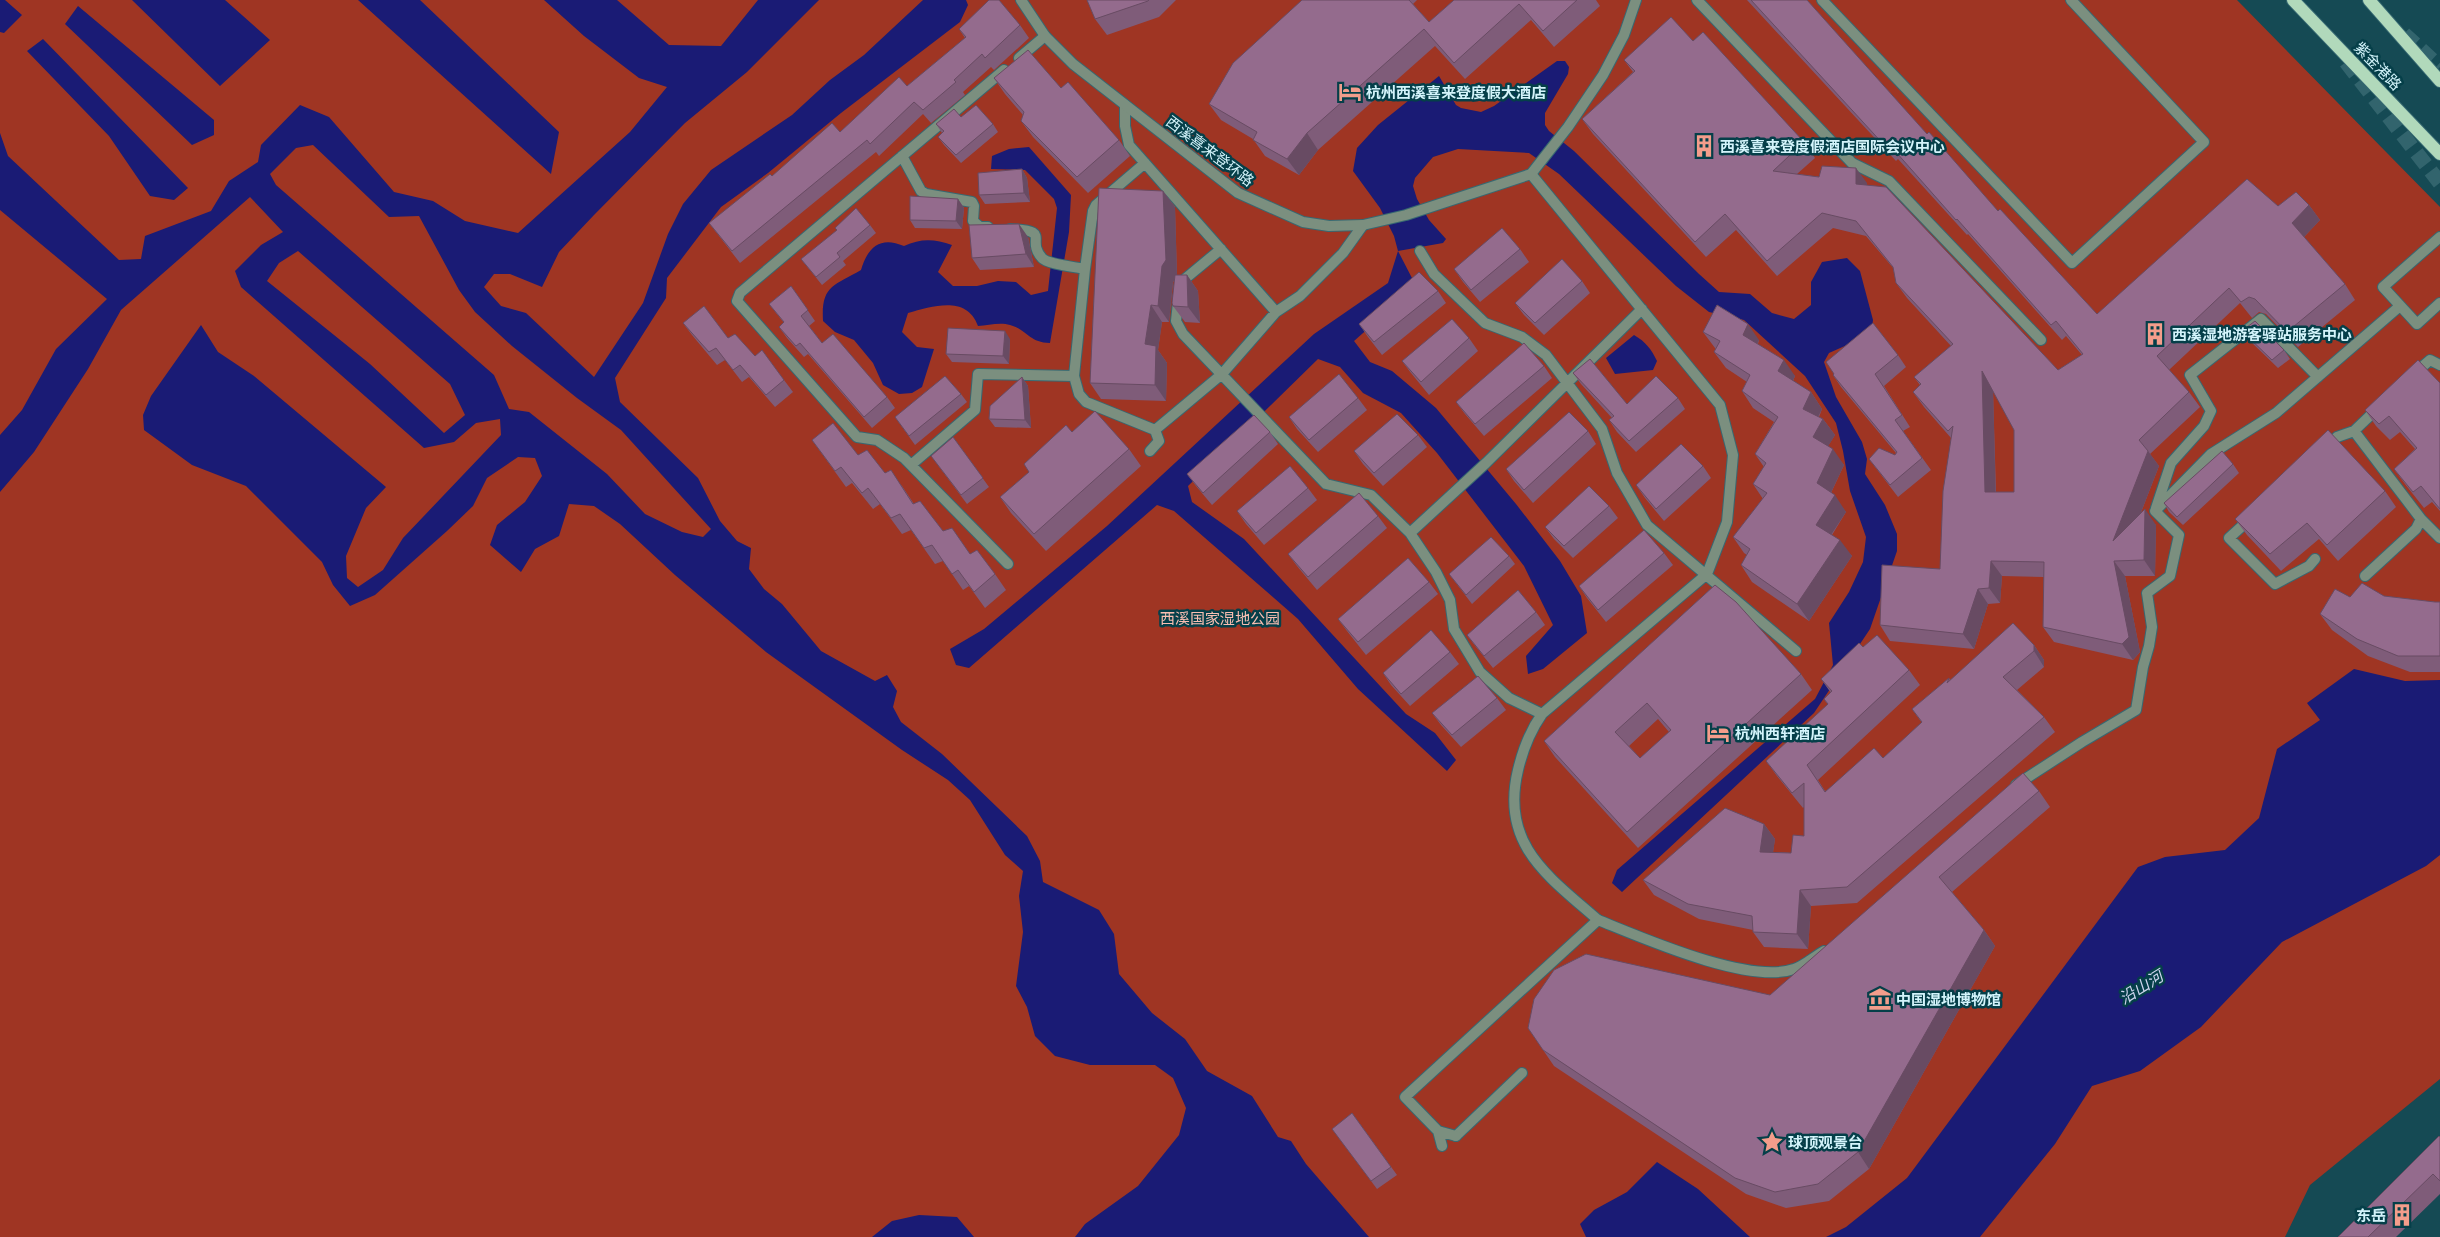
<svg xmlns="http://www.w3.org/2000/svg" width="2440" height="1237" font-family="Manrope,'Noto Sans SC',sans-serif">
  <rect width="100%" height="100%" fill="#154a54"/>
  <path fill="#9f3523" d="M0,0H2237L2440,207V1079L2310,1185L2285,1237H0Z"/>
  <path fill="#1a1b75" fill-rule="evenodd" d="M0,0H5L22,15L4,33L0,32Z
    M132,0H225L270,40L220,86Z
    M358,0H420L559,132L551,174Z
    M544,0H617L669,45L721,46L758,0H819L747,72L685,123L594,215L559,252L542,287L510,274H494L484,287L501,306L526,313L594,377L643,303L668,234L683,204L711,170L792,115L830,80L864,55L923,0H966L968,5L960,22L841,113L768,173L721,207L667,278L666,298L615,378L620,402L698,478L720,521L737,541L751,548L749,569L764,589L782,604L821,651L875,681L887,675L897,691L893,707L901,722L942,754L1027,836L1040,861L1043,882L1099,910L1114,934L1119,974L1152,1013L1185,1039L1207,1071L1252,1096L1278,1137L1291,1141L1306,1164L1369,1237H1075L1085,1224L1138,1186L1179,1135L1186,1108L1173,1078L1155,1065H1090L1055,1056L1035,1036L1027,1007L1016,986L1023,932L1019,896L1023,871L1005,855L970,800L948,780L902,750L766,652L675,575L620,524L594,506L569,504L559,536L535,549L521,572L490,545L497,525L525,502L542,476L535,458L518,457L487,478L473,506L447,531L375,595L350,606L333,585L322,562L246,486L192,465L144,430L143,415L151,396L201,325L218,352L254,376L386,487L366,508L346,556L347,578L358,587L383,570L403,538L501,435L500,419L476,423L454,442L424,448L241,287L235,271L261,245L283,232L250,197L121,310L88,369L34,452L0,492V435L22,410L56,349L107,299L0,210V133L8,156L119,260L141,259L145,236L211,211L229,181L258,162L261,145L300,105L329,117L394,192L433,201L465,221L518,233L630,132L667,87L639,78L584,36ZM313,145L389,217L419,216L459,290L475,312L512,346L577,398L621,430L711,529L703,537L682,532L645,514L607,474L529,412L509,409L494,375L276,185L270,174L296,148ZM298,251L450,384L465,415L444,433L370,364L267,281L279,263Z
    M78,6L214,120V135L192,145L65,24Z
    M43,39L188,188L174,200L150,196L109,136L27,51Z
    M1557,61H1565L1569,67L1568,74L1545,113V125L1549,131L1574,151L1699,274L1719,292L1750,294L1772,313L1794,319L1811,305V282L1822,262L1847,258L1860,271L1873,320L1872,328L1847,345L1829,353L1824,362L1836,397L1862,442L1867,459L1865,474L1885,505L1897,534V551L1870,629L1814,713L1622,892L1612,883L1617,870L1815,699L1833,665L1829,623L1849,592L1863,562L1866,537L1850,491L1843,451L1836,423L1805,376L1744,320L1709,312L1676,286L1559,174L1529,153L1458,149L1433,157L1415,178L1413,186L1417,199L1429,220L1446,239L1443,243L1398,251L1413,280L1380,318L1354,341L1370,362L1392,371L1436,408L1516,504L1560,561L1581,596L1587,633L1543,669L1528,674L1526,656L1553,625L1524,566L1437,453L1401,413L1363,393L1340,367L1318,359L1188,486L1192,502L1244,539L1406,714L1435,733L1456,760L1447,771L1358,689L1298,619L1174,511L1157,505L969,668L956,665L950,649L984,629L1107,526L1314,334L1388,283L1398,251L1394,236L1380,208L1353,171L1357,148L1378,125L1439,76L1456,105L1461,108L1481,112L1494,106Z
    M1029,147L1071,195L1069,232L1050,343C1028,342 1028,330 1010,325C1001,322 988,325 978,326C967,295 933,306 908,313L902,332L917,347L934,349L922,387L912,393L899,394L883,385L873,363L854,340L835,332L823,321C821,286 833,286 861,270C868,246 881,236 904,246C921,238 935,239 952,245L938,272L953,286H977L998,281L1016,282L1031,295L1048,291L1057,208L1054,199L1025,170L991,169L992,156L1009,149Z
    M1634,335C1646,342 1651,349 1657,361L1653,370L1615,374L1606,358Z
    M2354,669L2405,681L2440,680V855L2426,866L2282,942L2201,1027L2140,1071L2092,1086L2055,1144L1980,1237H1826L1846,1227L1907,1178L2138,867L2165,857L2225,850L2259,818L2277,749L2320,720L2307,703Z
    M1657,1162L1698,1189L1750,1237H1586L1580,1224L1594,1210L1627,1192Z
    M919,1215L957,1217L974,1237H872L892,1221Z"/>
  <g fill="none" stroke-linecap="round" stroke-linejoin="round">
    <path stroke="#32646d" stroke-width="15" stroke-dasharray="15 8" stroke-linecap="butt" d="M2404,34L2440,67
      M2346,62L2440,183"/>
    <defs>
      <path id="lane" d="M1697,0L1852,163L1889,181L2041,340
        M1822,0L2072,263L2204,142L2071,0
        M1019,58L1045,36
        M1004,70L740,293L737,301L857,437L877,440L904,458L1008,564
        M1125,105V126L1129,145L1276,312
        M902,156L921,191L926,194L972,202L974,206L973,221L980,227H988
        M1531,174L1720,405L1733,455L1727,522L1707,574L1542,714C1530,731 1523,749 1518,770C1500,845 1548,876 1598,920
        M1221,249L1180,283L1176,321L1183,334L1326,484L1371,495L1410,533L1436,572L1450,600L1454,629L1480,672L1509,698L1542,714
        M1420,251L1434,274L1485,323L1522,337L1546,355L1602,429L1617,473L1647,525L1796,651
        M1085,269L1093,211L1096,205L1145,163
        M2415,373L2430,360L2440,365
        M1074,376L1079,394L1086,402L1155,430
        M2326,448L2337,437L2354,431
        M1150,451L1159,441L1155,430L1222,374L1276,312L1300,296L1343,253L1363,225
        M911,465L975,410L978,374L1074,376L1085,269C1076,267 1047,264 1042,258C1025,239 1053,231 1010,229
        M2251,518L2229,538L2275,584L2309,566L2315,559
        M2421,519L2440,538
        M1410,533L1486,463L1642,309
        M2365,576L2416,529L2421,519L2354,431L2379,407
        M1456,1136L1522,1073"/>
      <path id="street" d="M1021,0L1045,36L1073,64L1238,193L1303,222L1329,226L1363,225L1406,215L1531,174L1568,127L1603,75L1624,35L1636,0
        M2440,237L2383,287L2417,324L2440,303
        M2156,508L2171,463L2204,426L2211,411L2190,375L2261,319L2318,377
        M2016,785L2082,742L2136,710L2143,667L2149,646L2152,627L2147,593L2170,576L2179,535L2155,511L2211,454L2276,413L2400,306
        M1438,1131L1442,1146
        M1456,1136L1438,1131L1405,1097L1598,920C1643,938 1749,985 1794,969C1804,966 1815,956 1824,951"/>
      <path id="primary" d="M2293,0L2440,154
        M2369,0L2440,81"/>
    </defs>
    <use href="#lane" stroke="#376972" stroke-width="12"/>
    <use href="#street" stroke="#376972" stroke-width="12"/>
    <use href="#primary" stroke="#376972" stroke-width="14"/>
    <use href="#lane" stroke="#7b8f7f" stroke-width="10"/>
    <use href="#street" stroke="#7b8f7f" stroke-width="10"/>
    <use href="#primary" stroke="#b1d9bb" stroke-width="12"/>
  </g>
  <path fill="#7f5c79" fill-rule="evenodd" d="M1087,0H1176L1159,17L1107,35L1095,19Z
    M1302,0H1417L1413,4L1429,22L1454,0H1596L1600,6L1554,47L1531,20L1465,79L1435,46L1318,150L1299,175L1265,156L1253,139L1221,120L1209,104Z
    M1747,0H1807L1927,134L1998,211L2097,314L2278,206L2309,205L2320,220L2304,237L2345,284L2355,300L2298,347L2266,314L2259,312L2252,318L2240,303L2169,370L2189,392L2200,407L2150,454L2159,466L2140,515L2156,525L2155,576H2125L2140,652L2133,660L2054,642L2043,627L2044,577L2002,576L2000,603L1988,604L1974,649L1890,641L1880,625L1940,569L1951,438L1924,407L1913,392L1920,385L1914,377L1951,346L1907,298L1896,283L1894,269L1866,236L1833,228L1777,276L1736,230L1706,257L1593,134L1582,119L1633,72L1624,60L1693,41L1804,142L1815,158L1797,174L1867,183V185L2058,370L2082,355L2066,336L2062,340L1968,234L1967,235L1898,159L1896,161ZM1993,391L2014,430V492H1996Z
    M1020,25L1029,38L994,70L991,67L963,92L965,95L931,123L923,114L879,156L876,152L740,263L709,223L772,176L840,132L907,86L965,38L959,29Z
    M994,78L1061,88L1119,140L1130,156L1088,193L1033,137L1021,121L1023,115L1005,94Z
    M961,117L993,124L998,132L961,163L944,145L938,137L942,133L936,124Z
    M1022,169L1027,178L1030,202L985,204L979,195Z
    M1163,191L1175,207L1177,275H1187L1198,291L1200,323L1185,322L1173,306L1174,281L1173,282L1169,322H1162L1158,350L1167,363L1166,401L1101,399L1090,383Z
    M958,199L964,208L962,229L915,228L910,220Z
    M870,225L876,233L843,261L846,265L822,285L801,259Z
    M1028,237L1034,267L980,270L972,258Z
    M1520,249L1529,262L1480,302L1463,282L1454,269Z
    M1582,281L1590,293L1544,335L1524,315L1515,303Z
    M791,286L815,321L809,326L822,343L887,397L895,408L872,428L808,354L804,357L787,338L779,327L784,323L769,304Z
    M1438,291L1446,303L1382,355L1368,337L1359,324Z
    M683,323L728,338L755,356L784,380L793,392L775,407L749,377L742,382L725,360L717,365L692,335Z
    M2242,331L2284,350L2290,359L2278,368L2248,339Z
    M1703,332L1759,340L1758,344L1795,376L1793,381L1811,392L1822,409L1819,417L1823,419L1835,435L1828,446L1844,465L1831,493L1846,512L1832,535L1852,556L1809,621L1752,582L1741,565L1747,555L1744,553L1733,537L1763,499L1753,484L1764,467L1755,454L1774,422L1753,408L1742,391L1747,382L1726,368L1714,352L1716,349L1715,348Z
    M1469,338L1478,351L1429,395L1411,373L1402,361Z
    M1010,339L1009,364L952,362L946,354Z
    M1898,355L1906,367L1884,386L1910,427L1903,431L1931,470L1898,497L1869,459L1895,455L1896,453L1841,387L1833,375L1834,374Z
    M1544,366L1552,378L1484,436L1465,414L1456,402Z
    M1573,373L1627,404L1678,398L1685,409L1636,452L1617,432L1609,420L1612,418L1581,384Z
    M1022,377L1028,386L1031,428L995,427L989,419Z
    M2440,383V511L2432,502L2424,508L2405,484L2394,469L2415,449L2400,432L2390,440L2376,426L2365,410Z
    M961,394L967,402L915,445L895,417Z
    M1358,398L1367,410L1318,452L1297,429L1289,417Z
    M1588,431L1596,444L1533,503L1514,481L1506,469Z
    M1072,432L1129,449L1141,466L1046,551L1011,513L1000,497L1029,472Z
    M1270,432L1278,444L1212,505L1196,486L1187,474Z
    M1418,435L1427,447L1383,486L1363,464L1354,451Z
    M953,437L989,487L967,504L937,464Z
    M812,440L858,455L902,486L914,504L943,531L970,554L995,574L1006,590L985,608L969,586L963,590L943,561L935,564L911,530L902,534L880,504L873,509L852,483L846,487Z
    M2233,464L2239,473L2183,525L2169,512L2164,503Z
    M1703,466L1711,478L1664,521L1645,498L1636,485Z
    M1308,488L1317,500L1264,545L1246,524L1237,511Z
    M2385,491L2396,507L2338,561L2319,539L2281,571L2247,535L2235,519Z
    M1609,506L1618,518L1573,558L1554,539L1545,527Z
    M1378,516L1387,528L1317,590L1297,566L1288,554Z
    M1664,553L1673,565L1606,622L1587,598L1579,586Z
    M1509,556L1515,564L1472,604L1449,574Z
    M1429,582L1438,594L1366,655L1347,631L1338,619Z
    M1715,585L1801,674L1812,690L1638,848L1555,757L1544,741ZM1658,719L1669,732L1640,758L1629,746Z
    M2384,596L2435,602H2440V672H2410L2368,656L2332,630L2320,614Z
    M1536,612L1545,625L1493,668L1476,647L1467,635Z
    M2034,645L2044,660V667L2017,690L2044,717L2055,732L1857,903L1811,906L1808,949L1764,947L1753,932V930L1699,919L1654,895L1643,880L1764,824L1775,839L1773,852L1791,853L1804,836V807L1803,808L1777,776L1766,761L1828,705L1824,699L1831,693L1821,679L1863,647L1909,670L1920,685L1818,780L1825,791L1883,758L1922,723L1912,709L1949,678L1950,680Z
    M1450,652L1459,664L1410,706L1391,685L1383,673Z
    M1497,698L1506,710L1461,747L1441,725L1432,713Z
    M2039,791L2050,807L1952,892L1984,930L1995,946L1869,1169L1829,1201L1786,1208L1746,1194L1554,1066L1528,1028L1770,995Z
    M1352,1113L1397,1175L1377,1189L1338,1137Z
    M2440,1137V1194L2396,1237H2338Z"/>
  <path fill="#684b63" d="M1307,133L1318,150L1299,175L1287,159Z
    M1856,168L1867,183V199L1856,184Z
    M1022,169L1027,178L1030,202L1024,193Z
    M1163,191L1175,207L1177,276L1173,282L1169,322L1158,306Z
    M958,199L964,208L962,229L956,221Z
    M2309,205L2320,220L2303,238L2292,223Z
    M1019,224L1028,237L1034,267L1026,254Z
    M1187,275L1198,291L1200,323L1188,307Z
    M1151,305L1162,322L1158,350L1167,363L1166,401L1155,385L1145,344Z
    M1748,324L1759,340L1754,351L1743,335Z
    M1005,331L1010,339L1009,364L1003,356Z
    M1784,360L1795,376L1790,387L1778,371Z
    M1982,371L1993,386L1996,507L1985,492Z
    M1022,377L1028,386L1031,428L1025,420Z
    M1811,392L1822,409L1814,425L1803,409Z
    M1823,419L1835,435L1824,453L1813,437Z
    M1833,449L1844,465L1828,499L1817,483Z
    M2148,451L2159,466L2124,556L2113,541Z
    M1835,495L1846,512L1827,541L1816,525Z
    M2145,509L2156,525L2155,576L2144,560Z
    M1840,540L1852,556L1809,621L1797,604Z
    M1991,561L2002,576L2000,603L1989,588Z
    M2114,561L2125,576L2140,652L2133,660L2122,644Z
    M1978,589L1988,604L1974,649L1963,634Z
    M2034,645L2044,660V667L2034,651Z
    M1764,824L1775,839L1771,867L1760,852Z
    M1800,890L1811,906L1808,949L1797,934Z
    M1984,930L1995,946L1869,1169L1858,1152Z"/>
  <path fill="#946b8d" stroke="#684b63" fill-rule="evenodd" d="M989,0H999L1020,25L985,58L982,54L954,80L956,82L923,110L914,102L870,144L867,140L732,251L709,223L770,174L772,176L832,123L840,132L899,77L907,86L966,37L959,29Z
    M1087,0H1149L1148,1L1095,19Z
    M1302,0H1409L1429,22L1454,0H1577L1543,31L1519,4L1454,63L1424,29L1307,133L1287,159L1253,140L1257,132L1209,104L1233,63Z
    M1751,0H1807L1927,134L1929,132L1998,211L2000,209L2097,314L2247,179L2278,206L2296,192L2309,205L2292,223L2345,284L2287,332L2255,299L2249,297L2241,302L2229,288L2157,356L2189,392L2139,440L2148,451L2113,541L2145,509L2144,560L2114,561L2129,637L2122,644L2043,627L2044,562L1991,561L1989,588L1978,589L1963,634L1880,625L1882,565L1940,569L1943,491L1953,426L1948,431L1913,392L1921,384L1914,377L1953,344L1896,283L1893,267L1856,221L1822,213L1767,261L1725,214L1695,242L1582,119L1635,71L1624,60L1671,17L1693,41L1703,32L1804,142L1773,171L1819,177L1822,166L1856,168V184L1886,187L2058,370L2083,354L2056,321L2051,325L1957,219L1956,220L1888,143L1885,146ZM1982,371L2014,430V492H1985Z
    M1028,50L1061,88L1068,82L1119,140L1077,177L1021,121L1024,112L994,78Z
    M976,105L993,124L956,155L938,137L944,131L936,124L954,109L961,117Z
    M1022,169L1024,193L979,195L978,173Z
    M1099,188L1163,191L1166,260L1162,266L1158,306L1151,305L1145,344L1156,346L1155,385L1090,383Z
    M910,196L958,199L956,221L910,220Z
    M856,208L870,225L837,253L840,257L816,277L801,259L837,230L835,228Z
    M1019,224L1026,254L972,258L969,225Z
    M1502,228L1520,249L1471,290L1454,269Z
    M1562,259L1582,281L1535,323L1515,303Z
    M1419,272L1438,291L1374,342L1359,324Z
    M1175,275H1187L1188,307L1173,306L1172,303Z
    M791,286L808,310L801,316L822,343L833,334L887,397L864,417L800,343L796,346L779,327L784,322L769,304Z
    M1717,305L1748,324L1743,335L1784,360L1778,371L1811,392L1803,409L1823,419L1813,437L1833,449L1817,483L1835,495L1816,525L1840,540L1797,604L1741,565L1750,549L1733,537L1767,493L1753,484L1766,463L1755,454L1778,417L1742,391L1750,375L1714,352L1720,341L1703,332Z
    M704,306L728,338L735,334L755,356L762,350L784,380L766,395L740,365L733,370L716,348L709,352L683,323Z
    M1452,319L1469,338L1421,382L1402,361Z
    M2255,321L2284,350L2272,360L2242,331Z
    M1873,323L1898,355L1875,374L1902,415L1895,420L1922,458L1890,485L1869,459L1879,448L1895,455L1897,452L1833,375L1834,374L1826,362Z
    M948,328L1005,331L1003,356L946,354Z
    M1524,343L1544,366L1475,424L1456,402Z
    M1590,359L1627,404L1656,376L1678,398L1629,441L1609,420L1614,416L1573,373Z
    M2418,360L2440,383V509L2421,486L2413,492L2394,469L2417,448L2389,416L2379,424L2365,410Z
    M1339,374L1358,398L1309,440L1289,417Z
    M945,376L961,394L909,436L895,417Z
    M1022,377L1025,420L989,419L990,406Z
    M1095,411L1129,449L1034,534L1000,497L1029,472L1024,464L1066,425L1072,432Z
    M1569,412L1588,431L1524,490L1506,469Z
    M1397,414L1418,435L1374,473L1354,451Z
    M1254,415L1270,432L1203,493L1187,474Z
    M833,423L858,455L867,450L885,473L891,470L913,504L920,501L943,531L952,528L970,554L977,550L995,574L974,592L958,570L952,574L932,545L924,548L900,514L891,518L868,488L862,493L841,467L835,471L812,440Z
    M2328,430L2385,491L2327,545L2307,523L2270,554L2235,519Z
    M953,437L983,478L961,495L931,456Z
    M1681,444L1703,466L1656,509L1636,485Z
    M2222,451L2233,464L2177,517L2164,503Z
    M1290,466L1308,488L1256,533L1237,511Z
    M1589,486L1609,506L1564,546L1545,527Z
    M1359,493L1378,516L1308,577L1288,554Z
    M1644,530L1664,553L1598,610L1579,586Z
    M1491,537L1509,556L1466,595L1449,574Z
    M1408,558L1429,582L1358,642L1338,619Z
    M2362,583L2384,596L2435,602H2440V656H2398L2357,639L2320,614L2335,589L2350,597Z
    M1715,585L1736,602L1801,674L1627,832L1544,741ZM1647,703L1671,730L1640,758L1615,732Z
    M1518,590L1536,612L1484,656L1467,635Z
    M2013,623L2034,645V651L2003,677L2044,717L1847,887L1800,890L1797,934L1753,932L1752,916L1688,904L1643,880L1725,808L1764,824L1760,852L1791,853L1793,835L1804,836V783L1792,793L1766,761L1828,704L1824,699L1832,691L1821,679L1859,643L1863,647L1877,635L1909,670L1807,765L1825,792L1874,748L1883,758L1922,722L1912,709L1949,678L1947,683Z
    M1431,630L1450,652L1401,694L1383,673Z
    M1478,676L1497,698L1452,735L1432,713Z
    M2023,773L2039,791L1939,877L1984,930L1858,1152L1818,1184L1775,1192L1735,1178L1543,1050L1528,1028L1534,999L1554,970L1586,954L1770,995Z
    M1352,1113L1391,1167L1371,1181L1332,1129Z
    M2439,1136L2440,1137V1181L2433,1174L2368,1237H2338Z"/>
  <defs>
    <symbol id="hotel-bare" viewBox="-9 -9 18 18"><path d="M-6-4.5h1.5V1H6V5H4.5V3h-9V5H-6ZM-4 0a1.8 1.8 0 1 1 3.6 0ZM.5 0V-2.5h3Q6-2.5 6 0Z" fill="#f49d8b" stroke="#053f49" stroke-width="2.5" paint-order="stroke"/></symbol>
    <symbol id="building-bare" viewBox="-9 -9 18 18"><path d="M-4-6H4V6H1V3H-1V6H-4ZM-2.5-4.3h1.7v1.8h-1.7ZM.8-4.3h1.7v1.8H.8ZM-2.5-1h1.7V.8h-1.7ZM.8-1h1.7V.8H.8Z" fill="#f49d8b" stroke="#053f49" stroke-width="2.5" paint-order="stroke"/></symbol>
    <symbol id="museum-bare" viewBox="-9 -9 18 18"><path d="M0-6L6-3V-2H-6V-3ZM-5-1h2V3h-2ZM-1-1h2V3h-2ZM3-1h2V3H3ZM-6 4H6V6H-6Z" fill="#f49d8b" stroke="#053f49" stroke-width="2.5" paint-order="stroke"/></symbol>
    <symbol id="sight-bare" viewBox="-9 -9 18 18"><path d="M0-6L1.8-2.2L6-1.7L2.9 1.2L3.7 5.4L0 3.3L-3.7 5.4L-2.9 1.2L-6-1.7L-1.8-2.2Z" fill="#f49d8b" stroke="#053f49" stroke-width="2.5" paint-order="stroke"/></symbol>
  </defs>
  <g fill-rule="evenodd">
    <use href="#hotel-bare" x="1334" y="76" width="32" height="32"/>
    <use href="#building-bare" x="1688" y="130" width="32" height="32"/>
    <use href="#building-bare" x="2139" y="318" width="32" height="32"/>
    <use href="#hotel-bare" x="1702" y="717" width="32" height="32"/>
    <use href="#museum-bare" x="1864" y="983" width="32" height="32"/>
    <use href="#sight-bare" x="1756" y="1126" width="32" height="32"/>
    <use href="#building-bare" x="2386" y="1199" width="32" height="32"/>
  </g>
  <g text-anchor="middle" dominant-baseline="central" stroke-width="5" stroke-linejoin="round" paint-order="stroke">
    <g font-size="15" fill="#d3f4fb" stroke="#053f49">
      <text transform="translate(2378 66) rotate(46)">紫金港路</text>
      <text transform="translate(1210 151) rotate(37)">西溪喜来登环路</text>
    </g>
    <g font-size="15" font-weight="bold" fill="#d3f4fb" stroke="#053f49" text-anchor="start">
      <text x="1366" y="92">杭州西溪喜来登度假大酒店</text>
      <text x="1720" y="146">西溪喜来登度假酒店国际会议中心</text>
      <text x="2172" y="334">西溪湿地游客驿站服务中心</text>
      <text x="1735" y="733">杭州西轩酒店</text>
      <text x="1896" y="999">中国湿地博物馆</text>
      <text x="1788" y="1142">球顶观景台</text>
      <text x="2386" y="1215" text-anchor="end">东岳</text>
    </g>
    <g font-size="15" fill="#fabfb2" stroke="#053f49">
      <text x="1220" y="618">西溪国家湿地公园</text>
    </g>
    <g font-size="16" font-style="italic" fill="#cfd6ef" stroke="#053f49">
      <text transform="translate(2141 987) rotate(-32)">沿山河</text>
    </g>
  </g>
</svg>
